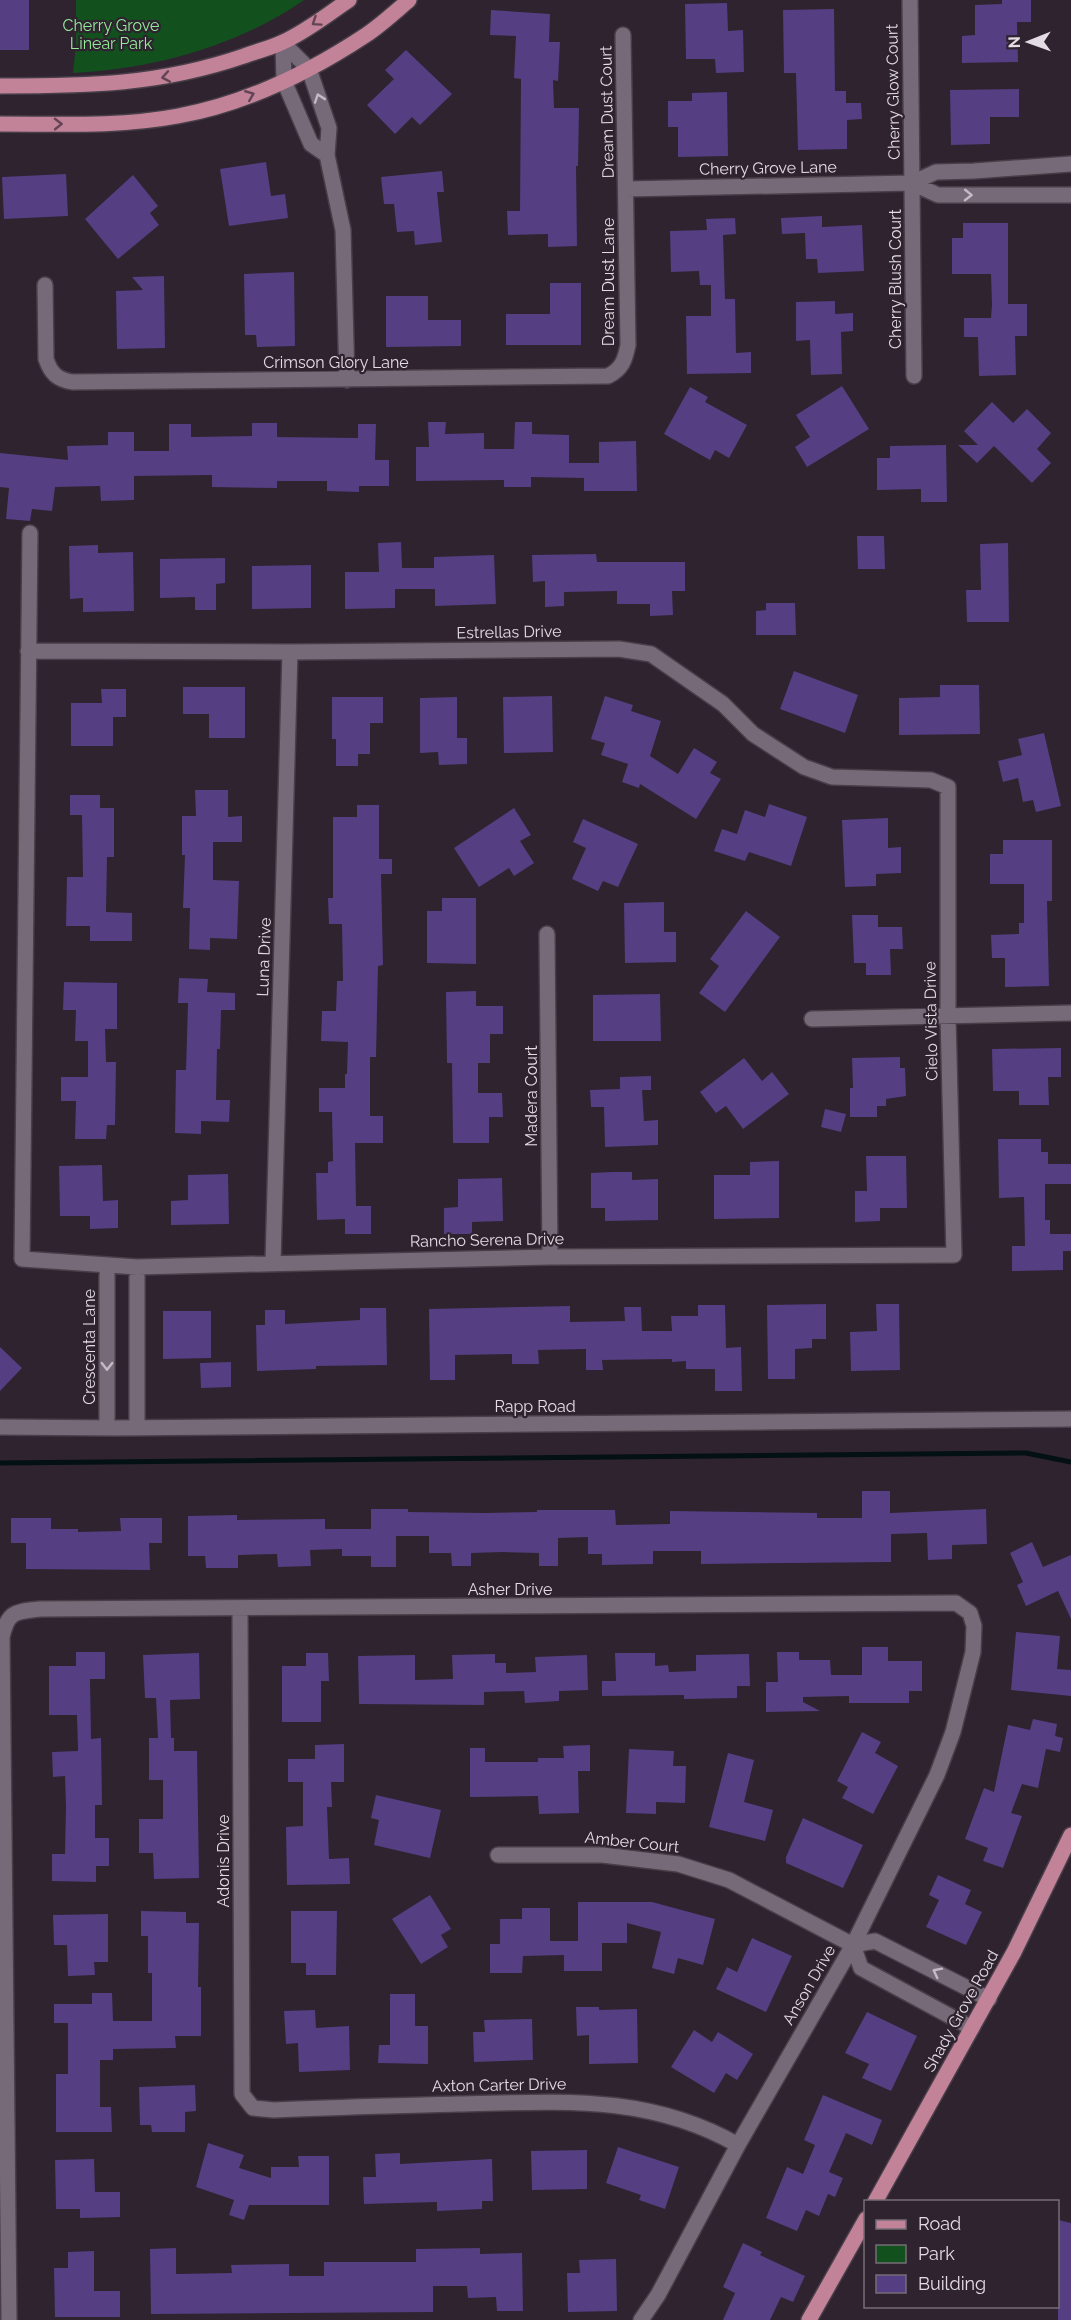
<svg xmlns="http://www.w3.org/2000/svg" width="1071" height="2320" font-family="Raleway,sans-serif">
  <rect width="100%" height="100%" fill="#2e232f"/>
  <path fill="#12511d" d="M76,0H304C238,46 153,69 73,73L76,44Z"/>
  <g fill="none" stroke-linecap="round" stroke-linejoin="round">
    <path stroke="#031014" stroke-width="5" d="M0,1463L1026,1453L1071,1462"/>
  </g>
  <path fill="#553e82" d="M0,0H29V50H0Z
    M1002,0H1031V22H1017L1018,62L962,63V36L975,35V5L1002,4Z
    M727,3L728,31L743,30L744,72L716,73L715,59H686L685,4Z
    M834,9L835,91H846V103H861L862,119L847,120V149L798,150L796,73H784L783,10Z
    M491,10L550,14L549,42H560L558,81L553,80L554,108H579L578,166H576L577,246L548,247V234L508,235L507,211H520L521,79L514,78L516,36L490,35Z
    M406,50L452,94L420,125L412,117L395,134L367,105L394,79L385,70Z
    M1019,89V117H990V144L951,145L950,90Z
    M727,92L728,156L678,157V127H668V101H692V93Z
    M266,162L271,196L285,194L288,218L229,226L220,169Z
    M442,171L444,192H437L442,242L415,245L414,231L397,232L394,204H384L381,177Z
    M66,174L68,216L4,219L2,177Z
    M133,175L158,206L150,213L159,225L118,259L85,219Z
    M822,216V227L862,225L864,271L818,273L817,259H806L805,233L782,234L781,218Z
    M735,218L736,234L723,235L725,299H735L736,353L751,352V373L687,374L686,316H711V285H700L699,271L671,272L670,231L707,230L706,219Z
    M963,223H1008V304H1027V336H1015L1016,375L979,376L978,337H964V318H991L992,305L991,274H952V238H963Z
    M294,272L295,346L257,347L256,335H245L244,274Z
    M164,276L165,348L117,349L116,291L143,290L132,277Z
    M550,283H581V345H506V314H550Z
    M386,296H428V320H461V346L386,347Z
    M835,301V314L853,313V331L841,332L842,374L811,375L810,340L796,341V302Z
    M842,386L869,429L807,467L795,447L810,437L796,415Z
    M690,387L708,397L705,402L747,425L729,458L715,450L710,460L664,434Z
    M992,402L1013,423L1027,409L1051,433L1037,449L1051,463L1032,483L994,446L977,463L958,445H978L964,431Z
    M428,422H446L445,434L484,433V449H514L515,422H532V434L569,435V463H599V442L636,441L637,491H584V478L531,477V487H504V480L416,481V447H429Z
    M252,423H277V437L358,438V424H376L375,460H389V486H359V492L327,491V481H277V488L212,487V475L134,476V500L101,501L100,486L55,487L52,511L32,509L30,521L6,519L9,488L0,487V453L68,460L67,446L108,445V432H134V451H169V424H191V437L252,436Z
    M946,445L947,502H921V489L877,490V458H890V446Z
    M857,536H884L885,569H858Z
    M401,542L402,568H434V557L494,555L496,604L435,606V589H395V608L345,609V572H379L378,543Z
    M1008,543L1009,622H967L966,590H981L980,544Z
    M98,545V553L133,552L134,611L83,612V598L70,599L69,546Z
    M596,554L597,562H685V591H672L673,615L650,616V604H617V591L564,592V606L545,607V581L533,582L532,555Z
    M225,558V583L216,584V610H195V597L160,598V559Z
    M311,565V608L252,609V566Z
    M766,603H795L796,635H756V611L766,610Z
    M794,671L858,695L845,733L780,709Z
    M940,685H979L980,734L899,735V698L940,697Z
    M183,687H245V738H209V714H183Z
    M101,689H126V717H113V746H71V703H102Z
    M552,696L553,752L504,753L503,697Z
    M605,696L633,705L631,711L661,721L650,756L678,774L694,748L717,762L710,773L721,779L696,819L640,784L639,788L622,782L628,764L601,755L605,743L591,739Z
    M332,697H383V723H370V754H358V766H336V739H332Z
    M457,697V738H467V764L439,765L438,752L420,753V698Z
    M1044,733L1061,806L1036,812L1033,800L1023,802L1018,778L1003,782L998,761L1022,755L1018,739Z
    M195,790H228V817L242,816V842H213V880L239,881L237,939L210,938V950L189,949L190,908H183L185,855H182V816H196Z
    M70,795H100V808H114V857H107L106,912L132,913V941H90V926H66L67,877H83L82,815H70Z
    M769,804L807,817L791,866L749,852L745,861L714,851L722,829L737,834L745,810L765,817Z
    M357,805H379V859H392V874H381L383,965L378,966L376,1057H370V1116H383V1143H355L356,1206H371V1234H345V1219L317,1220L316,1173H328V1162L333,1161L332,1112H319V1088H345V1074H347L348,1042L321,1041L322,1011H336L337,981H343L342,924H329L328,898H333V817H357Z
    M514,808L531,835L520,841L534,863L514,876L509,868L479,887L454,848Z
    M888,818V848L901,847V873L876,874V886L845,887L842,820Z
    M583,819L638,844L618,887L603,881L598,891L572,879L586,848L573,842Z
    M1003,840H1052V901H1047L1049,986L1005,987V958H992L991,935L1019,934V923H1024V884H990V854H1003Z
    M442,898H476V964L427,963V911H442Z
    M664,902V932H676V962L625,963L624,903Z
    M746,911L780,937L725,1012L699,993L719,966L710,959Z
    M852,915H878V927H902L903,949H890L891,975H866V963H854Z
    M179,978L208,979L207,992L235,993V1010H221L220,1049H217L216,1100H230L229,1122L201,1121V1134L175,1133L176,1070H186L188,1003H178Z
    M64,982L117,983V1029H105L106,1062H116L115,1125H107L106,1139H75L76,1101H61V1077H88V1041H75L76,1010H63Z
    M476,991V1006H503V1034H490V1063H478V1093H502L503,1117H489V1143H453L452,1063H447L446,992Z
    M660,994L661,1041H593V995Z
    M1061,1048V1077H1048L1049,1105H1019V1091H993L992,1049Z
    M900,1057V1068H905L906,1096L886,1099V1106H877V1117H850V1088H853L852,1058Z
    M744,1058L762,1081L772,1072L789,1094L743,1129L726,1106L716,1113L700,1092Z
    M651,1076V1090H642L644,1121L658,1120V1145L605,1147L604,1107H591L590,1090L620,1089V1077Z
    M825,1109L846,1114L841,1132L821,1127Z
    M998,1139H1041V1152H1048V1164H1071V1184H1045V1220H1050V1234H1071V1251H1063V1270L1012,1271V1246H1025L1024,1197L999,1198Z
    M866,1156H906L907,1208H880V1221L855,1222V1191H867Z
    M779,1161V1218L714,1219V1175H750V1162Z
    M102,1165L103,1201L118,1200V1228L90,1229V1216H60L59,1166Z
    M612,1172H632V1180L658,1179V1220L605,1221V1208H591V1173Z
    M228,1174L229,1224L171,1225V1201L188,1200V1175Z
    M502,1178L503,1221L472,1222V1234H444V1208L458,1207V1179Z
    M826,1304V1339H812V1348L795,1349V1379H768L767,1305Z
    M876,1304H899L900,1370L851,1371L850,1332L877,1331Z
    M698,1305H725L726,1348L741,1347L742,1391H715V1369H686V1361L672,1362V1359L602,1360L603,1370H586V1349L538,1350L539,1364H512V1354L455,1355V1380H430L429,1309L570,1306V1322L625,1321L624,1307H641L642,1331H672L671,1316H698Z
    M360,1308H386L387,1365L316,1366V1369L257,1371L256,1325H265V1310H285V1324L360,1320Z
    M163,1311H211V1358L163,1359Z
    M0,1347L22,1368L0,1391Z
    M231,1362V1387L201,1388L200,1363Z
    M862,1491H890V1513L986,1509L987,1544L952,1545V1559L928,1560L927,1533L891,1534V1562L701,1564V1551H653V1564L602,1565V1554H588V1537L558,1538V1566H539V1553L503,1552L471,1553V1566H452L451,1553H429V1536H396V1567H371V1556H342V1549L310,1550L311,1566L278,1567L277,1554L238,1555V1568H206L205,1556H188V1516L237,1515V1520L325,1519V1529H371V1509H408V1512L485,1513L537,1512V1510H615L616,1525L670,1524V1511L817,1513V1518H862Z
    M11,1518H51V1529H78V1532L121,1531L120,1518H162V1543H149L150,1570L26,1569V1543H11Z
    M1032,1542L1043,1567L1071,1555V1619L1058,1591L1026,1606L1017,1585L1023,1582L1010,1553Z
    M1016,1632L1060,1636L1057,1669L1071,1670V1696L1011,1690Z
    M862,1647H888V1661H922V1691H909V1703H849V1696L803,1697V1702L820,1711L766,1712V1682H778L777,1652H799V1660H830L831,1675H862Z
    M76,1652H105V1679H90L91,1739L101,1738L102,1805H95V1838H109V1866H96V1882L52,1881V1854H65L66,1806L65,1776L53,1777L52,1752L78,1751V1749L77,1715H49V1666H76Z
    M199,1653L200,1699L170,1700L171,1738H174V1751H197L199,1878L154,1879L153,1853H139V1819H163V1780H149V1738H158L156,1698H145L143,1655Z
    M306,1653H328L329,1681H321V1722H282V1666H306Z
    M615,1653H655V1666L668,1665L669,1672L696,1671V1655L749,1654L750,1686H737V1698L684,1699V1695L602,1696V1681H616Z
    M495,1654V1663H506V1673L536,1672L535,1657L587,1655L588,1690L559,1691V1701L525,1703L524,1691L484,1692V1705L359,1704L358,1656L415,1655V1680L453,1679L452,1655Z
    M1033,1719L1057,1724L1055,1736L1063,1738L1060,1752L1046,1749L1038,1788L1022,1784L1011,1813L1022,1816L1003,1868L983,1861L988,1848L965,1839L984,1788L994,1792L1008,1725L1030,1730Z
    M862,1732L881,1742L875,1753L898,1766L873,1814L842,1798L848,1787L837,1781Z
    M344,1744V1782H331L332,1807H327L329,1859L349,1858L350,1884L287,1885L286,1827L303,1826V1782H288V1759H315V1745Z
    M590,1745V1771H578L579,1813L539,1814L538,1796L470,1797V1748H485V1762H538V1758H564L563,1746Z
    M629,1749L674,1751L673,1766H686L685,1803L656,1802V1814L626,1813Z
    M728,1753L754,1760L744,1802L773,1810L765,1841L709,1827Z
    M376,1795L441,1810L430,1858L374,1845L379,1820L371,1818Z
    M803,1818L863,1845L843,1888L786,1863V1857Z
    M938,1875L971,1890L965,1904L982,1912L966,1945L926,1927L939,1900L929,1895Z
    M430,1895L451,1929L441,1935L448,1947L421,1964L392,1919Z
    M578,1902H652L715,1919L703,1965L678,1958L674,1974L652,1968L661,1932L627,1923V1943H602V1971H564V1955L523,1956L522,1973H490V1944H500V1919H522V1908H550V1941H578Z
    M141,1911L186,1912V1923H199L198,1987H201V2036H175L176,2048L113,2049V2060H100V2107H111L112,2132H56V2074H68V2023H54V2004H92V1993H112L113,2021H152V1973H148V1936H141Z
    M291,1911H337L336,1975H306V1963H291Z
    M108,1914V1962H94L95,1975L68,1976L67,1945H54L53,1915Z
    M752,1938L792,1956L766,2012L716,1989L727,1967L737,1972Z
    M390,1994H415V2026H428V2064L378,2063L379,2045H390Z
    M576,2007H599V2010L637,2009L638,2063L589,2064V2035L577,2036Z
    M315,2010L316,2028L349,2026L350,2070L299,2072L298,2043L286,2044L284,2011Z
    M867,2012L917,2036L891,2091L862,2078L869,2064L845,2053Z
    M532,2019L533,2060L474,2062L473,2032H485L484,2020Z
    M694,2030L712,2042L718,2032L753,2054L737,2080L726,2073L714,2093L671,2067Z
    M195,2085L196,2111L185,2112V2132H152L151,2125H140L139,2087Z
    M823,2095L882,2120L872,2145L846,2133L829,2172L843,2178L835,2197L828,2194L819,2216L806,2210L797,2231L766,2218L787,2167L803,2174L815,2145L804,2140Z
    M208,2143L244,2155L239,2168L271,2178V2167H299L298,2156H329V2205H249L244,2220L229,2215L234,2200L196,2187Z
    M618,2147L679,2167L665,2209L639,2200L641,2195L606,2183Z
    M587,2150V2189L532,2190L531,2151Z
    M400,2153V2164L492,2159L493,2201H482V2209L437,2211V2202L364,2204L363,2177H376L375,2154Z
    M94,2159L95,2192H120V2217L80,2218V2209H56L55,2160Z
    M1058,2220L1071,2223V2320H1058Z
    M743,2243L762,2252L760,2255L805,2276L793,2302L781,2297L770,2320H723L735,2293L723,2287Z
    M176,2248V2274L232,2273L231,2265L289,2264V2276H324V2262H416V2249L480,2248V2254L522,2253L523,2311H497L496,2297L468,2298L467,2286H433V2312L151,2314L150,2249Z
    M94,2251V2291H120V2317H55L54,2268H68V2252Z
    M616,2259L617,2311L568,2312L567,2273H580L579,2260Z"/>
  <g fill="none" stroke-linecap="round" stroke-linejoin="round">
    <defs>
      <path id="minor" d="M910,0L914,376
        M283,43L309,69L329,128L327,155L343,230L347,380
        M283,43L284,81L311,144L327,155
        M912,183L938,195H1071
        M626,189L912,183L936,172L974,171L1071,164
        M45,285L46,359C51,374 58,380 73,382L608,376C622,369 625,360 628,345L623,35
        M28,651L290,652L619,649L651,654L723,704L753,734L804,767L832,777L931,780L948,787V1017L954,1255L550,1257L137,1267L22,1259L30,533
        M547,934L550,1257
        M812,1019L1071,1013
        M273,1262L290,652
        M107,1266V1427
        M137,1267V1427
        M0,1427L116,1428L1071,1419
        M240,1609L242,2094L253,2108L274,2110C335,2107 396,2106 457,2104C557,2102 647,2093 738,2145
        M498,1855H602L678,1864L729,1880L853,1945
        M972,2028L861,1968L853,1945L875,1941L989,1999
        M9,2320L2,1637C8,1611 15,1612 40,1609L956,1603L970,1613L974,1626L973,1652L953,1732L937,1775L853,1945L738,2145L658,2295L641,2320"/>
      <path id="major" d="M0,86C89,86 159,85 244,56C257,51 271,48 283,42C307,31 328,14 349,0
        M0,124C59,124 120,127 178,116C245,104 310,72 366,35C381,25 395,12 409,0
        M875,2202L1014,1952L1071,1835
        M809,2320L866,2219"/>
    </defs>
    <use href="#minor" stroke="#473e48" stroke-width="18"/>
    <use href="#major" stroke="#473e48" stroke-width="18"/>
    <use href="#minor" stroke="#766a78" stroke-width="15"/>
    <use href="#major" stroke="#c28298" stroke-width="15"/>
  </g>
  <defs><path id="oneway-chevron" d="M-2-3.5L2.5 0L-2 3.5" fill="none" stroke-width="1.6" stroke-linecap="round" stroke-linejoin="round" transform="scale(1.5)"/></defs>
  <g stroke="#624454">
    <use href="#oneway-chevron" transform="translate(316 22) rotate(146)"/>
    <use href="#oneway-chevron" transform="translate(166 77) rotate(170)"/>
    <use href="#oneway-chevron" transform="translate(250 95) rotate(-22)"/>
    <use href="#oneway-chevron" transform="translate(58 124) rotate(-1)"/>
  </g>
  <g stroke="#c2bac4">
    <use href="#oneway-chevron" transform="translate(319 98) rotate(-109)"/>
    <use href="#oneway-chevron" transform="translate(968 195) rotate(1)"/>
    <use href="#oneway-chevron" transform="translate(107 1366) rotate(90)"/>
    <use href="#oneway-chevron" transform="translate(937 1972) rotate(-153)"/>
  </g>
  <g text-anchor="middle" dominant-baseline="central" stroke-width="4.5" stroke-linejoin="round" paint-order="stroke">
    <g font-size="16" fill="#94ec9a" stroke="#2e232f">
      <text x="111" y="25">Cherry Grove<tspan x="111" dy="18">Linear Park</tspan></text>
    </g>
    <g font-size="16" fill="#e3dce4" stroke="#2e232f">
      <text transform="translate(893 92) rotate(-91)">Cherry Glow Court</text>
      <text transform="translate(607 112) rotate(-91)">Dream Dust Court</text>
      <text transform="translate(768 168) rotate(-1)">Cherry Grove Lane</text>
      <text transform="translate(895 279) rotate(-90)">Cherry Blush Court</text>
      <text transform="translate(608 282) rotate(-90)">Dream Dust Lane</text>
      <text x="336" y="362">Crimson Glory Lane</text>
      <text transform="translate(509 632) rotate(-1)">Estrellas Drive</text>
      <text transform="translate(264 957) rotate(-88)">Luna Drive</text>
      <text transform="translate(931 1021) rotate(-91)">Cielo Vista Drive</text>
      <text transform="translate(531 1096) rotate(-90)">Madera Court</text>
      <text transform="translate(487 1240) rotate(-1)">Rancho Serena Drive</text>
      <text transform="translate(89 1347) rotate(-90)">Crescenta Lane</text>
      <text x="535" y="1406">Rapp Road</text>
      <text x="510" y="1589">Asher Drive</text>
      <text transform="translate(632 1842) rotate(6)">Amber Court</text>
      <text transform="translate(223 1861) rotate(-90)">Adonis Drive</text>
      <text transform="translate(809 1985) rotate(-60)">Anson Drive</text>
      <text transform="translate(961 2011) rotate(-61)">Shady Grove Road</text>
      <text transform="translate(499 2085) rotate(-1)">Axton Carter Drive</text>
    </g>
  </g>
  <rect x="864" y="2200" width="195" height="108" fill="#2e232f" stroke="#766d77" stroke-width="1.5"/>
  <rect x="876" y="2220" width="30" height="9" fill="#c28298" stroke="#766d77" stroke-width="1.5"/>
  <text x="918" y="2230" font-size="18" fill="#e3dce4">Road</text>
  <rect x="876" y="2245" width="30" height="18" fill="#12511d" stroke="#766d77" stroke-width="1.5"/>
  <text x="918" y="2260" font-size="18" fill="#e3dce4">Park</text>
  <rect x="876" y="2275" width="30" height="18" fill="#553e82" stroke="#766d77" stroke-width="1.5"/>
  <text x="918" y="2290" font-size="18" fill="#e3dce4">Building</text>
  <g transform="translate(1029 42) rotate(269)" stroke="#2e232f" stroke-width="4.5" paint-order="stroke">
  <path d="M0-4.5L10 22L0 15L-10 22Z" fill="#e3dce4"/>
  <text y="-9" font-size="16" font-weight="bold" text-anchor="middle" fill="#e3dce4">N</text>
  </g>
</svg>
